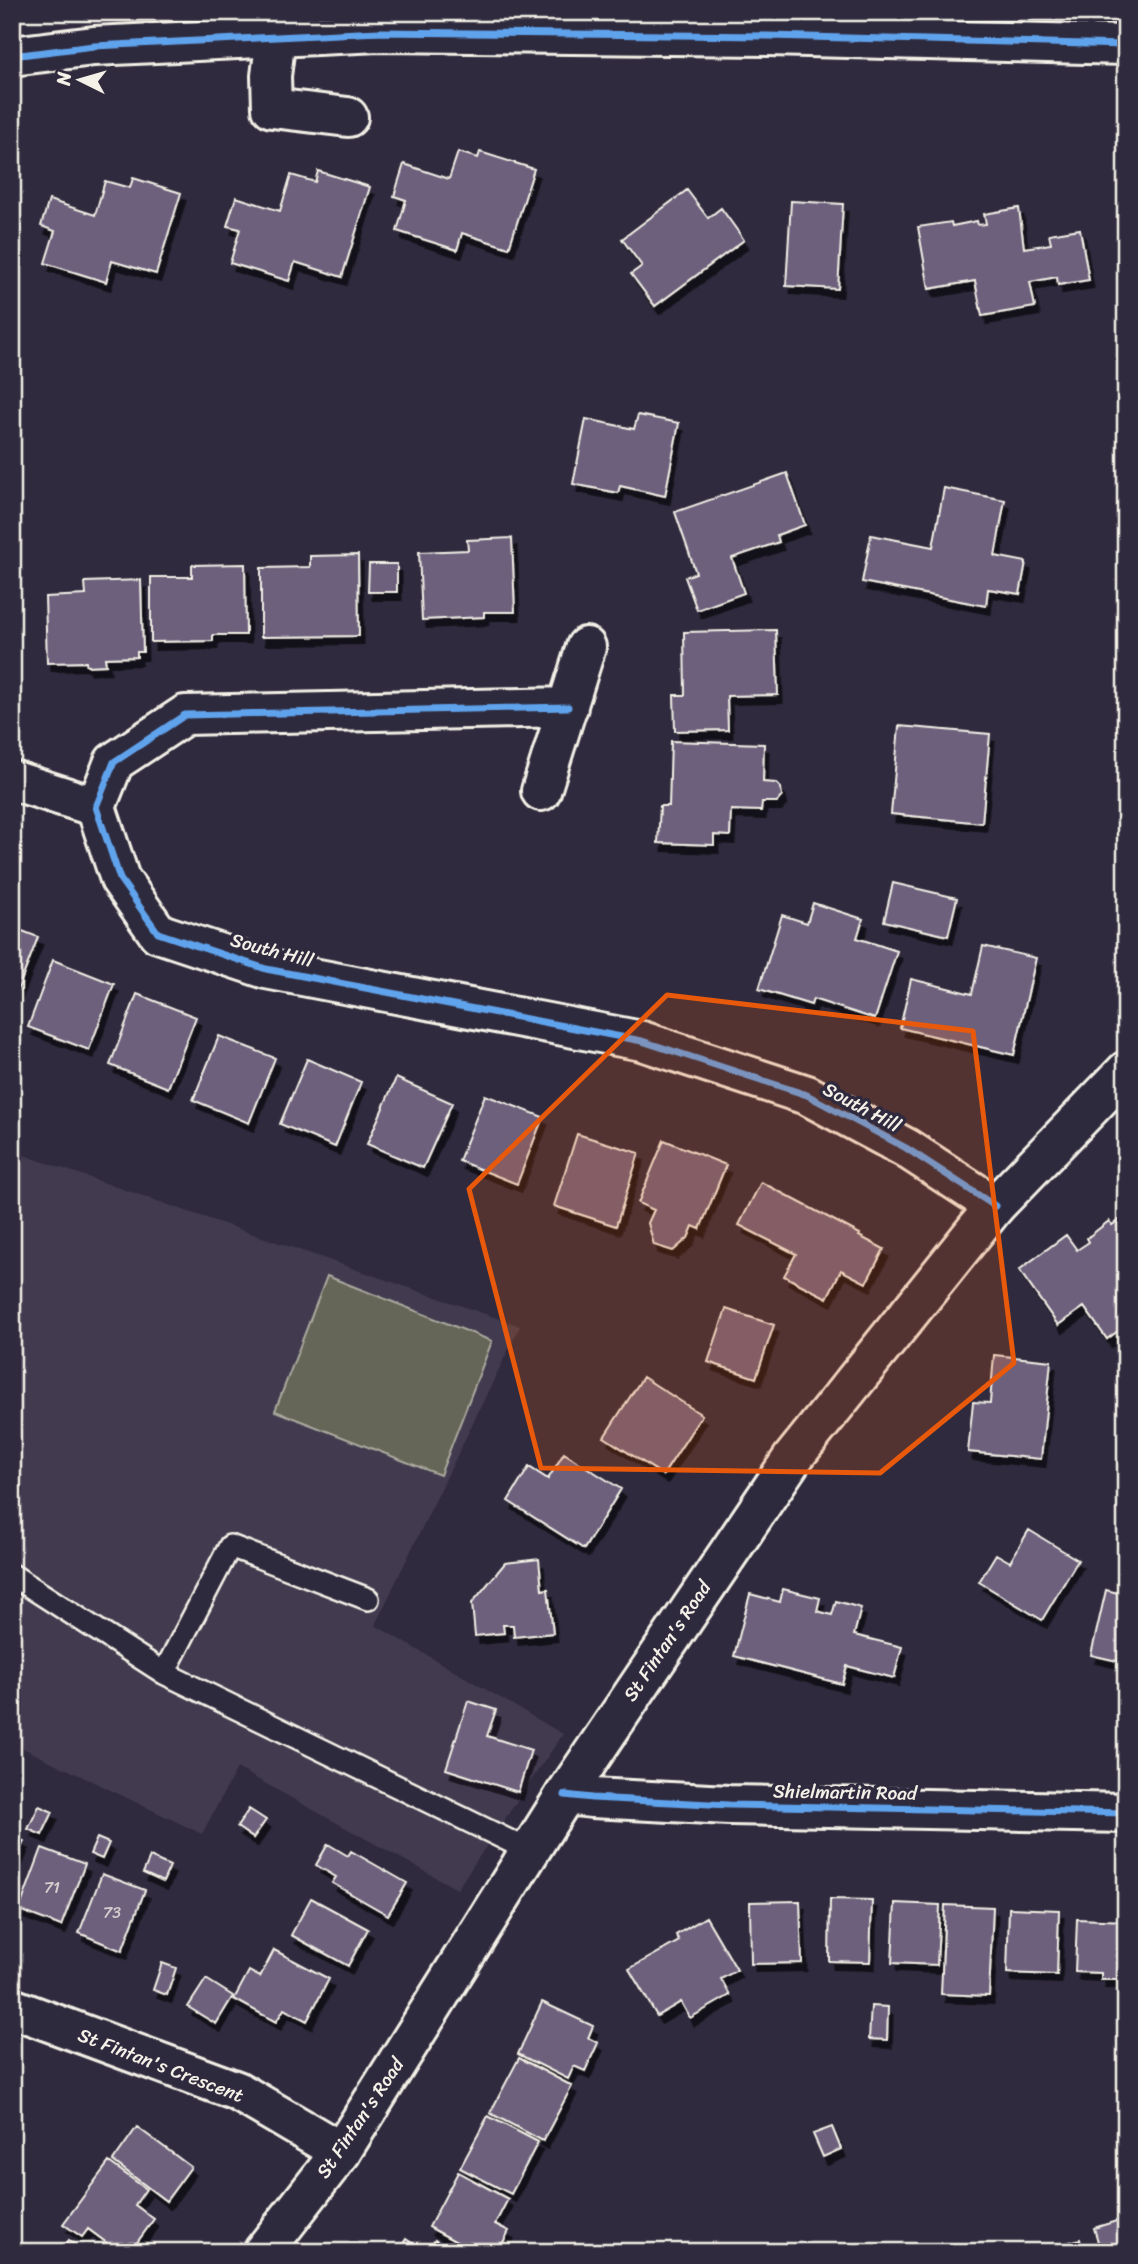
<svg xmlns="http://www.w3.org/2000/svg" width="1138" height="2264" font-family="Sriracha,sans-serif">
  <defs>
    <filter id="shadow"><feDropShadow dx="4.5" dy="8" stdDeviation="0" flood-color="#0009"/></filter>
  </defs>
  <rect width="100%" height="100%" fill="#2f2a3d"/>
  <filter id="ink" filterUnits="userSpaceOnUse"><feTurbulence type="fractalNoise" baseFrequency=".0143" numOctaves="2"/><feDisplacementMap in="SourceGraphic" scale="14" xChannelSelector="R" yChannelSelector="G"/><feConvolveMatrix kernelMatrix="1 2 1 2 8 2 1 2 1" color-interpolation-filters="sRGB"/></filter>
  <g filter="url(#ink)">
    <path fill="#423a50" d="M12,1149L21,1154L520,1326L375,1625L563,1734L457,1889L237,1768L202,1834L12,1743Z"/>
    <path fill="#656658" stroke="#acaca0" stroke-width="2" d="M327,1276L492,1341L440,1475L275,1411Z"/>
    <path fill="#6d607c" stroke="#f4f1e8" stroke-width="2" filter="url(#shadow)" d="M458,152L478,158L480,152L534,169L509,248L462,233L457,250L397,231L406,200L394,196L404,164L449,179Z
      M318,171L370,187L342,277L295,262L289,281L230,263L240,229L227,226L236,197L280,211L291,175L315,182Z
      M133,178L181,193L156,274L112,261L106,282L45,263L55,231L41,226L49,200L95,215L105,181L130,188Z
      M687,190L708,218L721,208L744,240L655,306L631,274L642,266L622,239Z
      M791,201L843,204L838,289L786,286Z
      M1019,208L1024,248L1051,244L1049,234L1080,229L1089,280L1058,285L1057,277L1030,282L1035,307L982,316L975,281L929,289L918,227L951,222L952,226L977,221L978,225L986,224L984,214Z
      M638,415L679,423L665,496L620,486L618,493L573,484L586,419L634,429Z
      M787,473L805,525L777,535L779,542L732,558L744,593L697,610L685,577L696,573L675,512Z
      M944,488L1005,500L995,556L1026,562L1020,594L988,589L986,606L862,582L871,535L933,547Z
      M512,538L515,612H484V617L422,620L419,552L468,550L467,540Z
      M358,555L359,636L261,637V568L310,567V556Z
      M245,564L246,635H213V641L151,642V577H192V565Z
      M369,564H397V592H368Z
      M141,580L143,652H137V657L105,658L106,665L87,666L86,662L47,663L45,597L86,595L85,582Z
      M776,630L778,695L727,696L728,730L675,731L674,695H685L684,632Z
      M899,726L990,734L982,823L891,814Z
      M671,741L764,744L763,782L776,783L781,788L782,796L777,802H762L761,811L731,810L730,836L714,835V845L658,843L660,806H669Z
      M893,883L957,898L948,936L884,921Z
      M813,903L863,919L857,938L897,951L875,1019L813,999L811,1005L759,989L782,915L807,923Z
      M12,927L38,937L13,1002H12Z
      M983,946L1036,958L1014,1055L900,1028L911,979L972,994Z
      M53,960L114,984L89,1050L28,1027Z
      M137,994L196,1017L168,1088L110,1065Z
      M219,1036L275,1058L249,1123L193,1100Z
      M307,1059L361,1082L335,1147L280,1124Z
      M396,1078L452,1103L423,1168L367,1144Z
      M485,1095L543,1117L517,1184L459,1161Z
      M577,1134L639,1153L616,1226L554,1206Z
      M664,1140L726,1165L700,1229L693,1226L688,1238L673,1251L654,1245L648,1223L654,1210L638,1203Z
      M761,1182L860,1234L859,1236L884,1249L866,1283L841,1270L827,1298L784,1276L796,1254L739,1225Z
      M1126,1215V1325L1107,1339L1084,1307L1058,1325L1019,1270L1066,1235L1077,1250L1089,1242L1087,1238L1109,1221L1112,1225Z
      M726,1309L774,1325L756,1378L708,1362Z
      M994,1355L1051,1361L1041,1459L968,1452L973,1402L990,1403Z
      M643,1377L702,1415L663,1475L604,1437Z
      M564,1453L621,1489L584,1549L508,1501L529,1467L548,1479Z
      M1029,1530L1078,1560L1042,1620L979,1582L996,1554L1010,1562Z
      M539,1559L542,1590L548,1589L553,1633L514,1637L513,1625H503L504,1633L475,1636L472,1603L505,1563Z
      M783,1589L820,1598L817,1611L832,1615L836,1601L861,1608L854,1635L902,1647L894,1678L847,1666L842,1684L734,1656L750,1594L780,1602Z
      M1106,1590L1126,1595V1663L1091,1655Z
      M468,1701L496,1710L487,1736L531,1750L518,1792L446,1769Z
      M39,1806L53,1812L42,1835L28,1829Z
      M249,1809L266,1820L253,1838L237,1827Z
      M12,1837L24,1841L12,1871Z
      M97,1838L109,1843L102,1859L90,1854Z
      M328,1844L348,1856L351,1851L407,1883L388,1915L332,1883L336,1877L316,1865Z
      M42,1848L85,1864L61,1926L19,1910Z
      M150,1857L170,1866L163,1882L143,1873Z
      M102,1874L145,1890L122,1951L79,1933Z
      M311,1898L368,1929L348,1966L291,1935Z
      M830,1899L872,1900L870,1962L829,1961Z
      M800,1901L802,1963L751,1964L750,1902Z
      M895,1903L940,1905L937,1965L892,1963Z
      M945,1905L993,1907L989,1996L941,1994Z
      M1009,1908L1059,1910L1057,1975L1007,1973Z
      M706,1917L737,1970L721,1979L730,1995L690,2018L681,2002L657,2016L629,1969L679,1941L676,1935Z
      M1077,1919L1126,1921V1980H1101V1973L1075,1972Z
      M274,1950L329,1979L307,2021L284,2009L276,2022L234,1999L249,1971L260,1977Z
      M162,1963L176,1968L167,1995L153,1990Z
      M206,1979L233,1996L216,2024L188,2007Z
      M1121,1995H1126V2019L1119,2018Z
      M542,2002L593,2026L588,2038L598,2043L585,2071L574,2066L568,2079L518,2054Z
      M871,2006L888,2007L887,2040L869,2039Z
      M519,2058L572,2086L543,2141L490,2113Z
      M488,2116L538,2142L511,2194L460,2168Z
      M137,2127L191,2167L166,2201L113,2161Z
      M832,2127L841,2149L823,2157L813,2134Z
      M109,2162L146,2189L135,2205L154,2219L130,2252H119L88,2229L82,2237L63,2224Z
      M458,2172L508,2199L495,2224L509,2231L498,2252H475L429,2227Z
      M1126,2218V2252H1101L1094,2228Z
      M406,2239L426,2252H398Z
      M1080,2239L1083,2252H1036Z
      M69,2240L83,2252H59Z
      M435,2240L453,2252H427Z"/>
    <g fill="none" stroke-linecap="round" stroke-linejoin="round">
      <defs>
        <path id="lane" d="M12,1575L164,1673L530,1851
          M164,1673L230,1546L368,1599"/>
        <path id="street" d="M276,37L271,76L272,108L348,117
          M568,707L185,715L114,762L96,807L120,879L158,933L266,969L642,1041L807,1095L906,1148L995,1206
          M12,780L96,807
          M541,791L586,647
          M565,1795L592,1798L729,1805L1126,1813
          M12,2008L237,2091L341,2152"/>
        <path id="secondary" d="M12,56L94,46L379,32L768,36L1126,45
          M263,2252L341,2152L565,1795L792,1459L995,1206L1126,1071"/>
      </defs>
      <use href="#lane" stroke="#f4f1e8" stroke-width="26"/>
      <use href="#street" stroke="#f4f1e8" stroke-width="44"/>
      <use href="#secondary" stroke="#f4f1e8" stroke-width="44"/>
      <use href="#lane" stroke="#2f2a3d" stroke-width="21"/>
      <use href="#street" stroke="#2f2a3d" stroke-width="38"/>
      <use href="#secondary" stroke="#2f2a3d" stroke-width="38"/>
      <defs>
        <path id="cycleway" d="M12,56L94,46L379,32L768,36L1126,45
          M568,707L185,715L114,762L96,807L120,879L158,933L266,969L642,1041L807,1095L906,1148L995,1206
          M565,1795L592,1798L729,1805L1126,1813"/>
      </defs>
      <use href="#cycleway" stroke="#2f2a3d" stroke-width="11"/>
      <use href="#cycleway" stroke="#60a3ed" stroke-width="7"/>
    </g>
  </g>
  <path fill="#e8590c" fill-opacity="0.2" stroke="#e8590c" stroke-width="5" stroke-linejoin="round" d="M667,995L973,1031L1014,1363L880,1473L541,1468L469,1189Z"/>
  <g text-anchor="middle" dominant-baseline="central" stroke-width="7" stroke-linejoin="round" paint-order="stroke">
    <g font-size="16" fill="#d2cdcd">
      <text x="52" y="1887">71</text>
      <text x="112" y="1912">73</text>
    </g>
    <g font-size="19" fill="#f4f1e8" stroke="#2f2a3d">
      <text transform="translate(272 950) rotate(15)">South Hill</text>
      <text transform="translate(862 1107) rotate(28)">South Hill</text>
      <text transform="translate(667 1641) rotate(-56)">St Fintan's Road</text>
      <text transform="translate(845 1792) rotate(1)">Shielmartin Road</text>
      <text transform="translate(161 2065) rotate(21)">St Fintan's Crescent</text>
      <text transform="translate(360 2118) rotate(-56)">St Fintan's Road</text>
    </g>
  </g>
  <rect width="1138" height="2264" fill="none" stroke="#2f2a3d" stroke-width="42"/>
  <rect x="21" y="21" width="1096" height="2222" fill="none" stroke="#f4f1e8" stroke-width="2.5" filter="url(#ink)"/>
  <g transform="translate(80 80) rotate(275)" stroke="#2f2a3d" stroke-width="5" paint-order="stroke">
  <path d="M0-5L12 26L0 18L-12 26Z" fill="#f4f1e8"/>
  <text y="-10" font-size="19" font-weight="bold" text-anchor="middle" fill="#f4f1e8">N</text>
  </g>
</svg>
